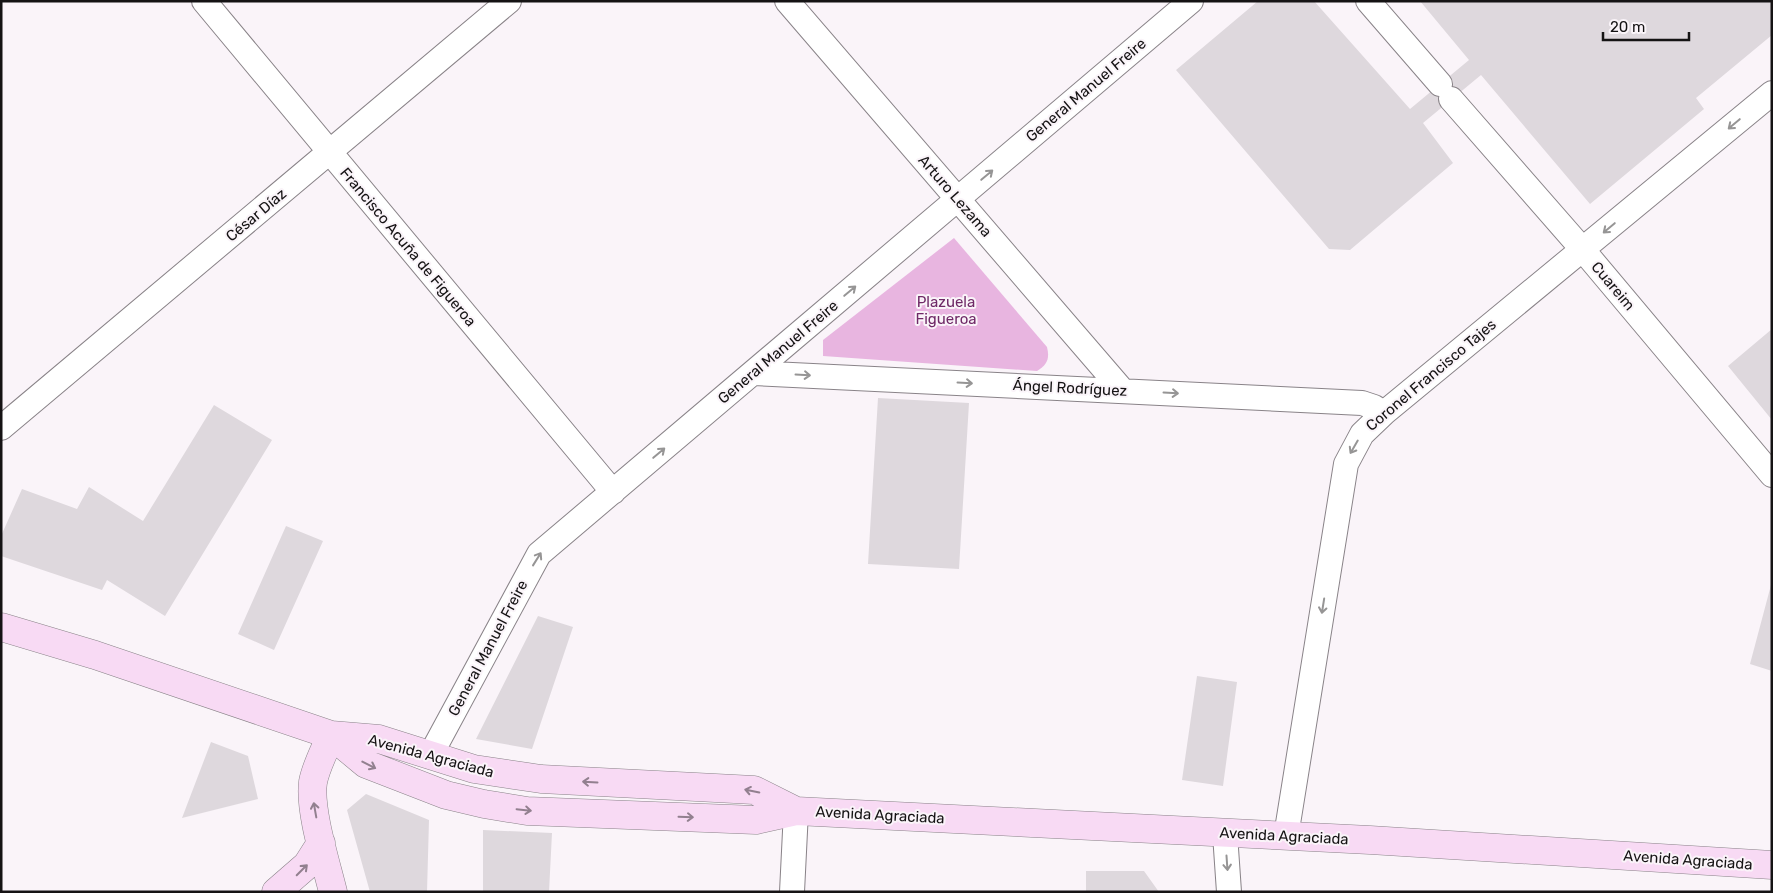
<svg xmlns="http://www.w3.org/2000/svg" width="1773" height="893" font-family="Rubik,sans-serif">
  <rect width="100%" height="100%" fill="#faf4f9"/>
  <path fill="#e8b5e0" d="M954,238L1047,347C1050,359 1047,365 1037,371L823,356V340Z"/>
  <path fill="#ded8dd" d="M1258,1H1314L1410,109L1469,60L1420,1H1772V35L1696,98L1704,109L1590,204L1481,75L1423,123L1453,163L1350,250L1329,249L1176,70Z
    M1772,329V420L1728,366Z
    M878,398L969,403L959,569L868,564Z
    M214,405L272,440L165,616L107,580L102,590L1,556V536L22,489L77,509L89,487L143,521Z
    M286,526L323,541L274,650L238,634Z
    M1771,585H1772V671L1750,664Z
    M538,616L573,627L532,749L476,739Z
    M1197,676L1237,682L1223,786L1182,780Z
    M211,742L248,756L258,799L182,818Z
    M366,794L429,820L427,892H370L347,810Z
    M483,830L552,833L549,892H483Z
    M1086,871H1144L1159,892H1086Z"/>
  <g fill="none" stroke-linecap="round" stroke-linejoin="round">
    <defs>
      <path id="street" d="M204,1L613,492
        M787,1L1123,391
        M1368,1L1440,84
        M1451,99L1583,250L1772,475
        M754,373L1362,403L1374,407L1384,413
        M1,428L509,1
        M430,756L539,554L1191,1
        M1225,834L1229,892
        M1286,836L1346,464L1362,434L1384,413L1772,93
        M792,892L796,811"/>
      <path id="secondary" d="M1,627L95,655L331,735L379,739L474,769L541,779L754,790L796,811
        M331,735L366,764L446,795L484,804L527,811L756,820L796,811L1370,840L1772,865
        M331,735C325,750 316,766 313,782C309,810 326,863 333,892
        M276,892L307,865L321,843"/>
    </defs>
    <use href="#street" stroke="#898388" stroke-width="26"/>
    <use href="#secondary" stroke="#898388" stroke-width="29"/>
    <use href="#street" stroke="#fff" stroke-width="24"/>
    <use href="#secondary" stroke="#f8daf4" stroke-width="28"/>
  </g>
  <defs><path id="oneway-shaft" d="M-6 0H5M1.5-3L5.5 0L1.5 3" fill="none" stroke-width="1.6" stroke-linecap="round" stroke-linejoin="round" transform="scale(1.25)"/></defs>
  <g stroke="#969595">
    <use href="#oneway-shaft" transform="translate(1734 124) rotate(140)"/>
    <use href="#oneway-shaft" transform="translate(987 175) rotate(-40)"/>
    <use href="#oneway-shaft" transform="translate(1609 228) rotate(140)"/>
    <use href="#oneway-shaft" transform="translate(850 291) rotate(-40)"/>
    <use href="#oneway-shaft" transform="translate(803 375) rotate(3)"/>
    <use href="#oneway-shaft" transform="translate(965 383) rotate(3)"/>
    <use href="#oneway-shaft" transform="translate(1171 393) rotate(3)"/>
    <use href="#oneway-shaft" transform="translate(1354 447) rotate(120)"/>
    <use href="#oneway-shaft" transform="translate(659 453) rotate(-40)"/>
    <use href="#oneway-shaft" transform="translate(537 559) rotate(-58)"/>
    <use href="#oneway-shaft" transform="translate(1323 606) rotate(99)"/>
    <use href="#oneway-shaft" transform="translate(1227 863) rotate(86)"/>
  </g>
  <g stroke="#92808f">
    <use href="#oneway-shaft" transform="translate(369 765) rotate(27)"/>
    <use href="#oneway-shaft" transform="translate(590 782) rotate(-177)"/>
    <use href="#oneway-shaft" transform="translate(752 791) rotate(-168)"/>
    <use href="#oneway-shaft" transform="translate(315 810) rotate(-100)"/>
    <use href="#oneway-shaft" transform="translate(524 810) rotate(6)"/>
    <use href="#oneway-shaft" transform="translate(686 817) rotate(2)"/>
    <use href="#oneway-shaft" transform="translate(302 870) rotate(-45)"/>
  </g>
  <g text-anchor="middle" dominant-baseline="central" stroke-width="4" stroke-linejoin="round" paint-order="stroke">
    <g font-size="15" fill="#151314" stroke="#faf4f9">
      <text transform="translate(1086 90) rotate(-40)">General Manuel Freire</text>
      <text transform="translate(955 196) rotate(49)">Arturo Lezama</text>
      <text transform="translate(256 215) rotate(-40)">César Díaz</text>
      <text transform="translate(408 247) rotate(50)">Francisco Acuña de Figueroa</text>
      <text transform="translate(1613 286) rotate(50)">Cuareim</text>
      <text transform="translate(778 352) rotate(-40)">General Manuel Freire</text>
      <text transform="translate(1431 375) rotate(-40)">Coronel Francisco Tajes</text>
      <text transform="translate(1070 388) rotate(3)">Ángel Rodríguez</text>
      <text transform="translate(488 648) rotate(-62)">General Manuel Freire</text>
      <text transform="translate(431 756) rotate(15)">Avenida Agraciada</text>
      <text transform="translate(880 815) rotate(3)">Avenida Agraciada</text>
      <text transform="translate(1284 836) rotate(3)">Avenida Agraciada</text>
      <text transform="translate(1688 860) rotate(4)">Avenida Agraciada</text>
    </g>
    <g font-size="15" fill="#6f2967" stroke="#faf4f9">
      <text x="946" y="302">Plazuela<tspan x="946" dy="17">Figueroa</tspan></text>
    </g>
  </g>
  <rect width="1773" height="893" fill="none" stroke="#151314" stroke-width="5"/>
  <path d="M1603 32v8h86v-8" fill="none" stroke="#151314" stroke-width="2.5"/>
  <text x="1610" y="32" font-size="15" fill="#151314" stroke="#faf4f9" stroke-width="4" paint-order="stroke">20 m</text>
</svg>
